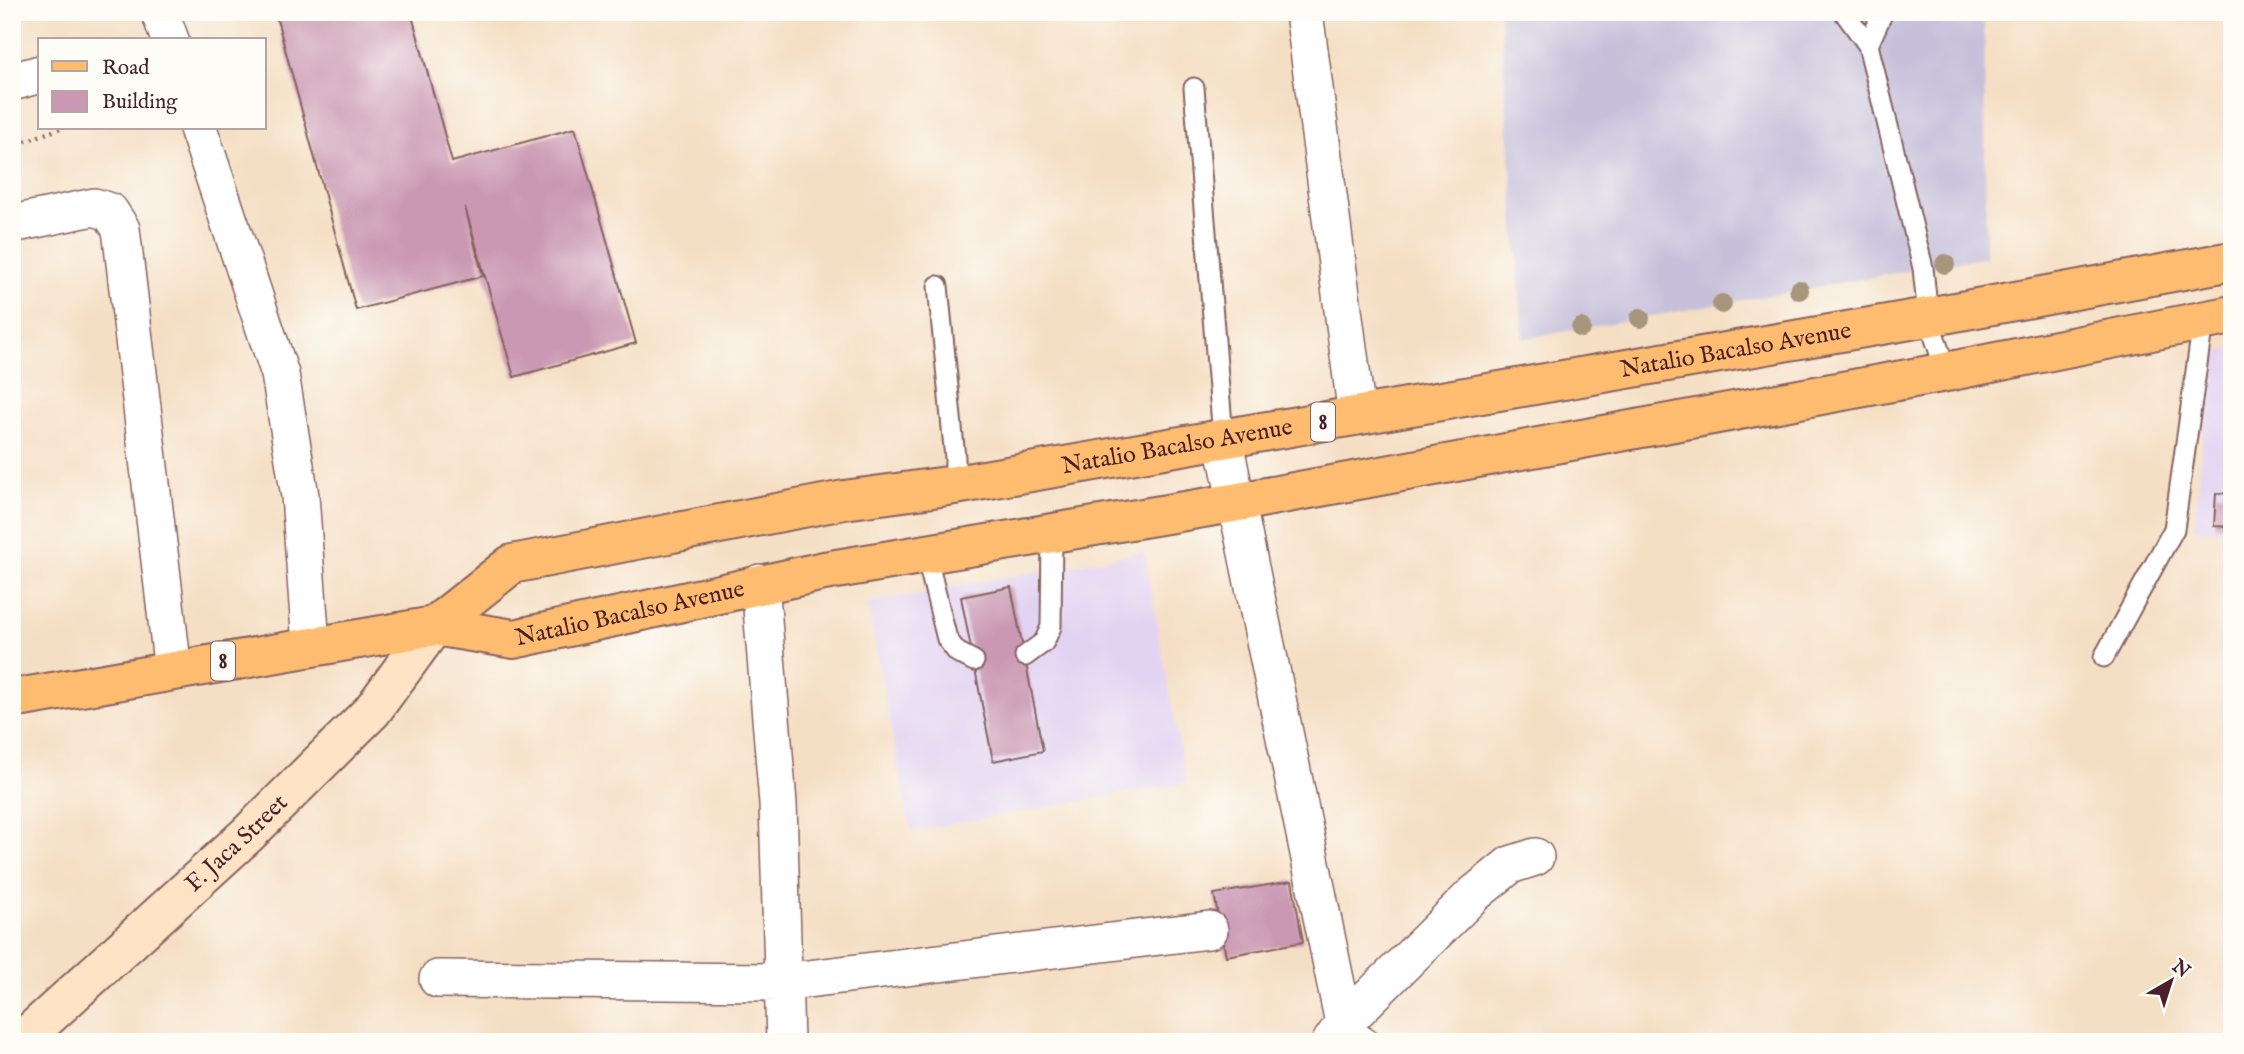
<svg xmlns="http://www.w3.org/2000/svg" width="2244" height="1054" font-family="'IM FELL English',serif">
  <rect width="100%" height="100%" fill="#fdfcf7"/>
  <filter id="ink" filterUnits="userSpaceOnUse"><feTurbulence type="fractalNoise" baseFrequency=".0143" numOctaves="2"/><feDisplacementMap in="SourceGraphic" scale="14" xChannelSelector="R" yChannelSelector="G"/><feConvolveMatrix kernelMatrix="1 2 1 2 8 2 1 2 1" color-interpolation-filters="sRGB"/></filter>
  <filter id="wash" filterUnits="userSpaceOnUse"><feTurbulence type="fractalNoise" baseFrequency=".00686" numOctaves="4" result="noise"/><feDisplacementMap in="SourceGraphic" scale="28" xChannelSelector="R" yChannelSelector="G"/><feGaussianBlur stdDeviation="1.57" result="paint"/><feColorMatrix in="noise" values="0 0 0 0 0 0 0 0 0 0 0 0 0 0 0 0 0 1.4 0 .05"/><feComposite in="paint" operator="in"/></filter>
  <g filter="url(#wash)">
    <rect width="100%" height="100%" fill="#f5dfc4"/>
    <path fill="#e3d3f2" d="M2232,349V532L2194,529L2211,353Z
      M1144,552L1186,783L911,831L867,603Z"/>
    <path fill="#c6c0da" d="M1500,12H1984L1986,257L1523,339Z"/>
    <g id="blocks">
      <path fill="#ca98b3" d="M275,12H411L452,162L575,128L636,343L514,377L465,207L483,276L356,310Z
        M2216,493L2232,494V527L2214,526Z
        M1011,587L1043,751L993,761L961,597Z
        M1292,881L1303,942L1226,956L1214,894Z"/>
    </g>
  </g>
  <g filter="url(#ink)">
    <use href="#blocks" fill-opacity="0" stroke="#866261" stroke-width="2"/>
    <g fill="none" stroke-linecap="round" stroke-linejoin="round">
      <defs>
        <path id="lane" d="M1844,12L1868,45L1923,268L1928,317L1946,372
          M1868,45L1883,12
          M1194,88L1223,437
          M938,286L955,458V485
          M926,554L947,639L957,652L974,661
          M1025,656L1044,642L1051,627L1052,533
          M2104,657L2174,529L2203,321
          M1344,1023L1373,1042"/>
        <path id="street" d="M160,12L170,40
          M1304,12L1357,416
          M12,82L40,74
          M198,128L280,374L300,496L311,645
          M12,224L94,207L110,212L121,229L173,671
          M1223,437L1344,1023L1331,1042
          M760,583L778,803L785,1042
          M438,979L783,982L1209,930
          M1344,1023L1473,895L1510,865L1535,857"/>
        <g id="secondary">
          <path id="s1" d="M20,1042L248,834L372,711L434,626"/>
        </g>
        <g id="primary">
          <path id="s2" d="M434,626L512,564L844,500L955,485L1928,317L2232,261"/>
          <path id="s3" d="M12,699L434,626L514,639L824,571L1239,502L1946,372L2232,315"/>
        </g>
      </defs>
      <use href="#lane" stroke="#866261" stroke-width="23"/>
      <use href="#street" stroke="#866261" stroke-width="40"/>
      <use href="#secondary" stroke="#866261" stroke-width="42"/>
      <use href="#primary" stroke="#866261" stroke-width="42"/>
      <path stroke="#866261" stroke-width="4.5" stroke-dasharray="2 5" stroke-linecap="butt" d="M12,146L61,128"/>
      <use href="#lane" stroke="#fff" stroke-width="19"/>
      <use href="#street" stroke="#fff" stroke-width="37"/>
      <use href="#secondary" stroke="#fee4c5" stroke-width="38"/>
      <use href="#primary" stroke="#fdbc6f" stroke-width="38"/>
    </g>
    <g fill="#a7957c">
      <circle cx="1945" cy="264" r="10"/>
      <circle cx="1799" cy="290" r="10"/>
      <circle cx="1722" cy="304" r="10"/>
      <circle cx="1640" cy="318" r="10"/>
      <circle cx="1581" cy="328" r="10"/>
    </g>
  </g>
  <g text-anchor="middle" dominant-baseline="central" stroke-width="7" stroke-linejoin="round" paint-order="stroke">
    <g fill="#fdfcf7" stroke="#806168" stroke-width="2">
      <rect x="1311" y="402.5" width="24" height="39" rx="5"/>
      <rect x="211" y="641.5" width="24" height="39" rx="5"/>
    </g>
    <g font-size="23" font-weight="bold" fill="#4a1f2b">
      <text x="1323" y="422">8</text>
      <text x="223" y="661">8</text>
    </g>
    <g font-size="24" fill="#4a1f2b" stroke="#fdfcf7">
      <text stroke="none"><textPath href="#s2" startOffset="1342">Natalio Bacalso Avenue</textPath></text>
      <text stroke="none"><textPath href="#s2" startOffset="775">Natalio Bacalso Avenue</textPath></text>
      <text stroke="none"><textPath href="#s3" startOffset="628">Natalio Bacalso Avenue</textPath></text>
      <text stroke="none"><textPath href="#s1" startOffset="294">F. Jaca Street</textPath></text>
    </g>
  </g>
  <rect width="2244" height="1054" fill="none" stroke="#fdfcf7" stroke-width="42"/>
  <rect x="38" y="38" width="228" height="91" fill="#fdfcf7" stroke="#b5a4a5" stroke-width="2"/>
  <rect x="52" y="61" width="35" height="10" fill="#fdbc6f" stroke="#b5a4a5" stroke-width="2"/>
  <text x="102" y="74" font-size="21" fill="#4a1f2b">Road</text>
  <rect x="52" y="91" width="35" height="21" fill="#ca98b3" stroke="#b5a4a5" stroke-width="2"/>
  <text x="102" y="108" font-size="21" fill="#4a1f2b">Building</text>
  <g transform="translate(2171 981) rotate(39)" stroke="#fdfcf7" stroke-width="5" paint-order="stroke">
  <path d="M0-5L12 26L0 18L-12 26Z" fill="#4a1f2b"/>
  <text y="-10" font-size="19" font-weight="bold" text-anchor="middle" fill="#4a1f2b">N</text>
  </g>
</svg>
